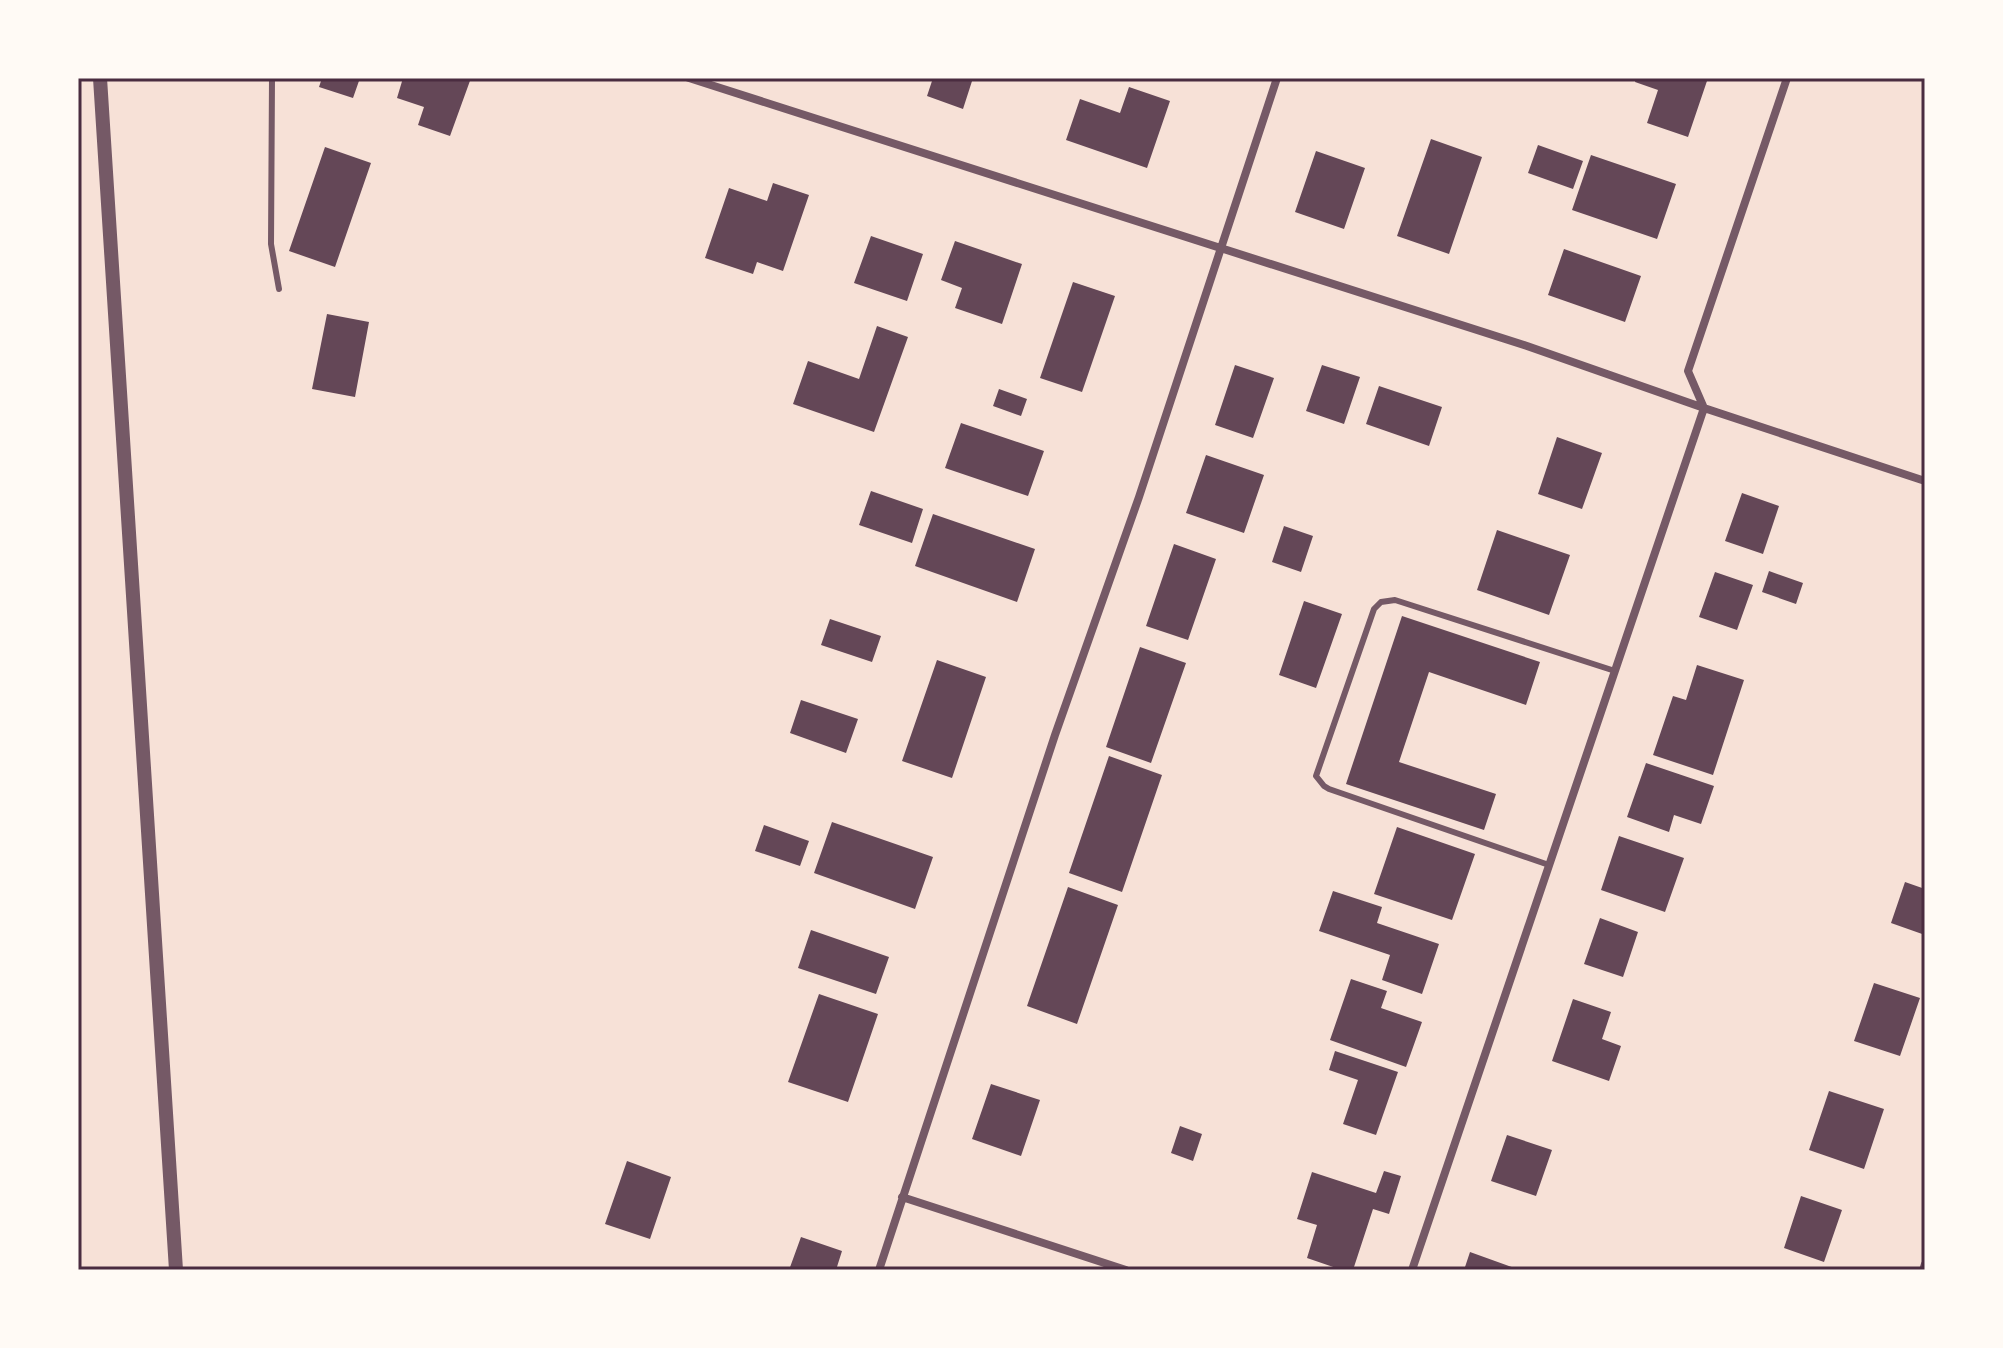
<svg xmlns="http://www.w3.org/2000/svg" width="2003" height="1348" font-family="Arial,sans-serif">
  <rect width="100%" height="100%" fill="#f7e1d7"/>
  <path fill="#644757" d="M322,78H360L353,98L319,87Z
    M403,78H471L450,136L418,125L424,107L397,98Z
    M933,78H973L963,109L927,96Z
    M1636,78H1708L1688,137L1647,123L1658,90L1635,82Z
    M1129,87L1170,101L1147,168L1066,140L1080,99L1120,113Z
    M1431,139L1482,157L1449,254L1397,236Z
    M1538,145L1583,161L1573,189L1528,173Z
    M325,147L371,163L335,267L289,251Z
    M1316,151L1365,168L1344,229L1295,212Z
    M1591,155L1676,184L1657,239L1572,210Z
    M773,183L809,195L783,271L757,262L753,274L705,258L729,188L767,201Z
    M871,236L923,254L907,301L854,283Z
    M955,241L1022,264L1002,324L955,308L962,288L941,280Z
    M1564,249L1641,276L1625,322L1548,295Z
    M1073,282L1115,296L1082,392L1040,378Z
    M327,314L369,322L355,397L312,389Z
    M877,326L908,337L874,432L793,404L808,361L859,379Z
    M1235,365L1274,378L1253,438L1215,425Z
    M1322,365L1360,377L1344,424L1306,411Z
    M1379,386L1442,407L1429,446L1366,424Z
    M999,389L1027,399L1021,416L993,406Z
    M961,423L1044,451L1028,496L945,468Z
    M1557,437L1602,453L1582,509L1538,494Z
    M1206,455L1264,475L1244,533L1186,513Z
    M871,491L923,509L912,543L859,525Z
    M1742,493L1779,506L1763,554L1725,541Z
    M933,514L1035,549L1017,602L915,566Z
    M1284,526L1313,536L1301,572L1272,562Z
    M1497,530L1570,555L1549,615L1477,590Z
    M1174,544L1216,559L1188,640L1146,626Z
    M1769,571L1803,583L1796,604L1762,592Z
    M1715,572L1753,585L1737,630L1699,617Z
    M1304,601L1342,614L1316,688L1279,675Z
    M1402,616L1540,662L1526,705L1429,672L1399,762L1496,794L1484,830L1346,784Z
    M830,619L881,636L872,662L821,645Z
    M1140,647L1186,663L1151,763L1106,747Z
    M937,660L986,677L952,778L902,761Z
    M1697,665L1744,680L1713,775L1653,755L1673,696L1686,700Z
    M801,700L858,719L846,753L790,733Z
    M1109,756L1162,775L1122,892L1069,873Z
    M1646,763L1714,786L1701,824L1674,815L1669,832L1627,817Z
    M832,822L933,857L915,909L814,873Z
    M764,825L809,841L800,866L755,851Z
    M1397,827L1475,854L1452,920L1374,894Z
    M1619,836L1684,858L1665,912L1601,890Z
    M1905,882L1925,889V935L1891,923Z
    M1068,887L1118,905L1077,1024L1027,1006Z
    M1333,891L1382,907L1377,923L1439,944L1422,994L1382,980L1390,955L1319,931Z
    M1600,918L1638,932L1623,977L1584,964Z
    M811,930L889,957L876,994L798,968Z
    M1351,979L1387,991L1381,1008L1422,1022L1406,1067L1330,1040Z
    M1874,983L1920,998L1900,1056L1854,1041Z
    M819,994L878,1014L848,1102L788,1082Z
    M1573,999L1611,1012L1602,1039L1621,1046L1609,1081L1552,1061Z
    M1335,1051L1398,1072L1376,1135L1343,1124L1358,1080L1329,1070Z
    M991,1084L1040,1100L1021,1156L972,1139Z
    M1829,1091L1884,1109L1864,1169L1809,1150Z
    M1180,1126L1202,1134L1193,1161L1171,1153Z
    M1507,1135L1552,1150L1536,1196L1491,1181Z
    M627,1161L671,1177L650,1239L605,1224Z
    M1384,1171L1401,1176L1389,1214L1373,1209L1353,1270H1342L1307,1258L1317,1225L1297,1219L1312,1172L1376,1193Z
    M1801,1196L1842,1210L1824,1262L1784,1248Z
    M801,1237L842,1251L836,1270H789Z
    M1470,1252L1520,1270H1464Z"/>
  <g fill="none" stroke-linecap="round" stroke-linejoin="round">
    <path stroke="#755966" stroke-width="6" d="M272,78L271,244L279,289
      M1549,865L1329,789L1324,786L1316,776L1374,609L1381,602L1395,600L1615,671"/>
    <path stroke="#755966" stroke-width="8" d="M689,78L1527,346L1704,408L1925,481
      M902,1197L1126,1270
      M879,1270L1055,735L1139,497L1277,78
      M1412,1270L1704,408L1688,371L1787,78
      M1923,1270L1925,1264"/>
    <path stroke="#755966" stroke-width="14" d="M100,78L176,1270"/>
  </g>
  <rect width="2003" height="1348" fill="none" stroke="#fffaf5" stroke-width="160"/>
  <rect x="80" y="80" width="1843" height="1188" fill="none" stroke="#4a2c40" stroke-width="3"/>
</svg>
